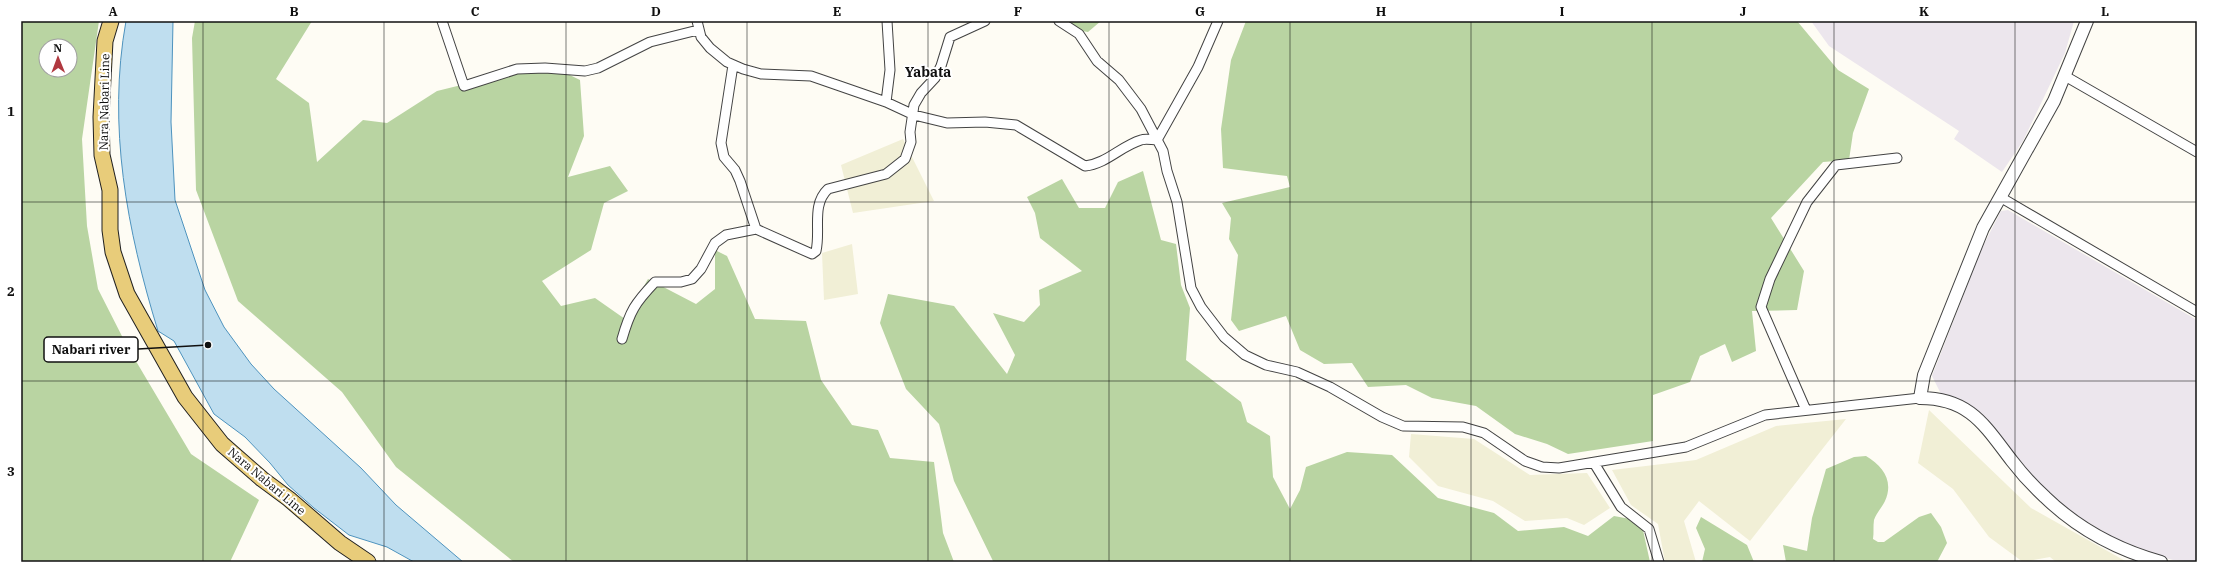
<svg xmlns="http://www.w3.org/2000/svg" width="2218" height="583" font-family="'IBM Plex Serif',serif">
  <rect width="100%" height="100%" fill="#fefcf4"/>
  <path fill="#ece6ed" d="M1811,21H2074L2065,53L2023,141L2002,172L1954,139L1959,131L1829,46Z
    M2008,210L2197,320V562L2173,560L2134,549L2107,534L2068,510L2039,485L2016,459L1989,421L1972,407L1941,394L1932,376L1981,250L2001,211Z"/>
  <path fill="#f1efd6" d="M903,139L934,201L853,213L841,165Z
    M852,244L858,294L824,300L822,253Z
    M1929,410L2031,508L2127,562H2056L2050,557L2023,562L1989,537L1953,489L1918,463Z
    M1846,419L1750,541L1699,501L1684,521L1696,562H1665L1658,524L1631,505L1612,470L1696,460L1776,426Z
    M1411,434L1474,439L1530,475L1587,473L1610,508L1584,525L1567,518L1525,521L1493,501L1438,486L1409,457Z"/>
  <path fill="#b9d4a2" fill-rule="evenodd" d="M21,21H99L82,139L87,226L98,289L127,346L191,454L259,500L230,562H21ZM46,46H70V70H46Z
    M195,21H312L276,79L309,103L317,162L363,120L387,123L437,91L547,64L580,80L584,136L568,177L610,166L628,191L604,203L591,250L542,281L561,306L595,298L625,319L648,279L696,304L715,289V250L727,256L755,319L806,321L821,380L852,425L878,430L890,458L934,462L943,533L954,562H514L396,467L342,392L238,301L196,190L192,38Z
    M1047,21H1101L1088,32L1082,31L1067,21Z
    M1246,21H1797L1838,70L1869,89L1853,133L1849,160L1823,162L1771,218L1804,271L1797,310L1752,311L1756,351L1732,362L1725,344L1700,356L1690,382L1653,395V441L1568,454L1547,444L1515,434L1476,406L1432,398L1406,385L1368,387L1352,363L1324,364L1300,350L1286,316L1239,331L1231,320L1238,255L1229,239L1231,218L1222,203L1290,187L1287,176L1223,168L1221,129L1231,60Z
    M1143,171L1161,240L1176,244L1181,285L1190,308L1186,360L1241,402L1247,422L1270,436L1273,477L1290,509L1300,490L1306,467L1347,452L1392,455L1438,498L1494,513L1518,531L1564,527L1588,536L1614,516L1641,521L1650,562H992L993,561L954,481L939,424L906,389L880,323L888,294L954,306L1007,374L1015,355L993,313L1024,322L1040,305L1039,290L1082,271L1040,238L1035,213L1027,197L1062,179L1079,208H1105L1118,182Z
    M1866,456C1883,466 1894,481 1885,501C1882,507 1876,514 1874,520C1873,526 1874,533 1873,539L1878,542H1884L1919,517L1931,513L1941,527L1947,543L1937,562H1786L1783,545L1807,551L1812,518L1826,469L1854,457Z
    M1701,517L1747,545L1754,562H1702L1705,549L1696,528Z"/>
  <path fill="#bfdeef" stroke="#4e93be" d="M126,21H173L171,122L175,200L205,290L224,327L251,364L274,389L361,468L396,505L463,562H414L387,547L349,535L314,508L288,485L270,463L245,437L214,414L174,341L158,331C127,230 107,126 126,21Z"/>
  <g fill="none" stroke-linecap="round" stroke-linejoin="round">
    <defs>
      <path id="minor" d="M442,21L464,86L517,69L545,68L585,71L598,68L650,42L698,30
        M697,21L701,37L710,48L727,62L743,69L761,74L811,76L886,102L914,115L947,123L985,122L1016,125L1085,166C1106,164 1121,146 1141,140C1146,138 1152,140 1157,140
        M1059,21L1079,34L1097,61L1119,80L1141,109L1163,151L1167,171L1177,202L1191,288L1201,307L1224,337L1245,355L1266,365L1297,372L1330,387L1382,417L1403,426L1463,427L1484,433L1525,461L1542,467L1559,468L1686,447L1765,415L1920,398
        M733,65L721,143L724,157L735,170L740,181L756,229
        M2065,76L2197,152
        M886,102L890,70L887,21
        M1157,140L1198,67L1218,21
        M2000,197L2197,312
        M622,339C630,311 635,303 655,282H681L692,279L701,269L715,243L726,235L756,229L812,254L816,251C821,230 811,205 828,189L886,174L905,159L911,142L910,132L914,105L921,93L935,78L941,66L950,37L985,21
        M1806,410L1761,307L1770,279L1807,202L1836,165L1897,158
        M1594,463L1621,507L1649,529L1659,562"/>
      <path id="tertiary" d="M2087,21L2054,101L1983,228L1924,375L1920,398C1970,398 1985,426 2012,461C2022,474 2033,486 2045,497C2077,528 2118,550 2161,562"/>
      <path id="primary" d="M111,21L105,41L101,117L102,155L110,190V230L113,252L127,294L185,397L222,444L262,479L289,499L340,543L368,562"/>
    </defs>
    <use href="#minor" stroke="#434343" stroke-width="11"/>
    <use href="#tertiary" stroke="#434343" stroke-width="14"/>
    <use href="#primary" stroke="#212121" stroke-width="17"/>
    <use href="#minor" stroke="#fff" stroke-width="9"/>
    <use href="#tertiary" stroke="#fff" stroke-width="12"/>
    <use href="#primary" stroke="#e8cc7a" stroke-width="15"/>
  </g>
  <path fill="none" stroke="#101010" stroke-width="1" stroke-opacity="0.55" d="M203,21V562M384,21V562M566,21V562M747,21V562M928,21V562M1109,21V562M1290,21V562M1471,21V562M1652,21V562M1834,21V562M2015,21V562M21,202H2197M21,381H2197"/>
  <g text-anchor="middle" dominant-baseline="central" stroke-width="4" stroke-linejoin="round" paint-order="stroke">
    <g font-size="12" fill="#101010" stroke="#fff">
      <text transform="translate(104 102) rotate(-89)">Nara Nabari Line</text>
      <text transform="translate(267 481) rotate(40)">Nara Nabari Line</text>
    </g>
    <g font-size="14" font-weight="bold" fill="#101010" stroke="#fff">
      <text x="928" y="72">Yabata</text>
    </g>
  </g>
  <path fill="none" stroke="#101010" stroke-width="1.5" d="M208 345L138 349"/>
  <circle fill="#101010" stroke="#fff" stroke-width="1.5" cx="208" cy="345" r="4"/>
  <rect fill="#fff" stroke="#101010" stroke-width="1.5" x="44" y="337" width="94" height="25" rx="4"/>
  <g font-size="13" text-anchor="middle" font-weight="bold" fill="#101010">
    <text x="91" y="354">Nabari river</text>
  </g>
  <rect width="2218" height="583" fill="none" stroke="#ffffff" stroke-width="44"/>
  <g transform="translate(58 58) rotate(359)"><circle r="19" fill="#ffffff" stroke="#9f9f9f"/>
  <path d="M0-3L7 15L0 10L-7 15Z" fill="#b0383f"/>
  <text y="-6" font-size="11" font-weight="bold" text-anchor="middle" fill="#101010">N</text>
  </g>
  <rect x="22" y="22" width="2174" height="539" fill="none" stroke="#101010" stroke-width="1.5"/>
  <g font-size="13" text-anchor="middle" font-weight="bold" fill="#101010">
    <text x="113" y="16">A</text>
    <text x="294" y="16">B</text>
    <text x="475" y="16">C</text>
    <text x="656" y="16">D</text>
    <text x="837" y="16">E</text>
    <text x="1018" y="16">F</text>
    <text x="1200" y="16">G</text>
    <text x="1381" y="16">H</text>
    <text x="1562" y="16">I</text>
    <text x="1743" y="16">J</text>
    <text x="1924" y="16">K</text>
    <text x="2105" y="16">L</text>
    <text x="11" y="116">1</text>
    <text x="11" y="296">2</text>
    <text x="11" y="476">3</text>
  </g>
</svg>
